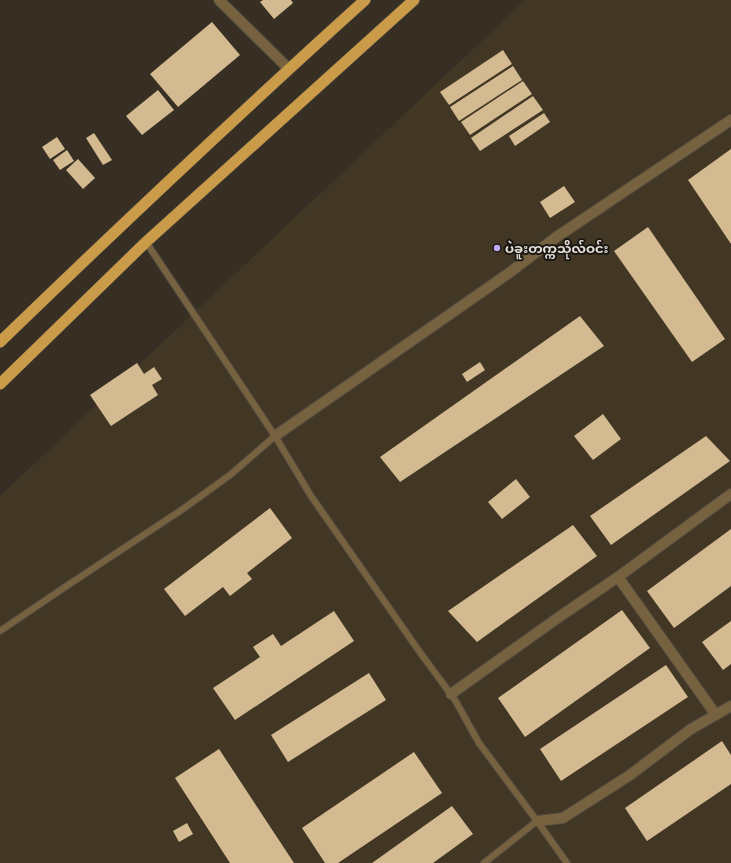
<svg xmlns="http://www.w3.org/2000/svg" width="731" height="863" font-family="Roboto,'Noto Sans Myanmar',sans-serif">
  <rect width="100%" height="100%" fill="#372f23"/>
  <path fill="#423725" d="M525,0H731V863H0V496Z"/>
  <path fill="#d4ba90" d="M263,0H291L293,3L274,19L260,2Z
    M212,22L240,55L178,107L150,74Z
    M503,50L512,64L449,105L440,92Z
    M513,66L522,80L459,121L450,107Z
    M523,81L532,94L470,135L461,122Z
    M158,90L174,110L142,135L126,116Z
    M533,96L543,110L480,151L471,138Z
    M544,113L550,122L515,146L509,136Z
    M94,133L112,160L103,165L86,138Z
    M57,137L65,149L50,159L42,147Z
    M731,149V244L688,180Z
    M67,150L74,161L60,170L53,160Z
    M78,159L95,178L83,189L66,170Z
    M564,186L575,202L550,218L540,202Z
    M648,227L725,339L692,362L614,251Z
    M580,316L604,346L400,482L380,457Z
    M480,362L485,370L467,382L462,374Z
    M137,363L144,374L154,367L162,379L152,385L158,395L111,426L90,395Z
    M603,414L621,439L593,460L574,436Z
    M706,436L730,461L611,545L590,516Z
    M516,479L530,497L502,519L488,502Z
    M270,508L292,538L247,573L252,579L230,596L223,587L185,616L164,589Z
    M573,525L597,556L477,642L448,611Z
    M731,529V586L674,628L647,591Z
    M622,610L650,648L525,737L498,698Z
    M334,611L354,641L235,720L213,688L260,657L253,647L273,634L281,646Z
    M731,621V664L723,670L702,642Z
    M666,665L688,697L561,781L540,749Z
    M369,673L386,700L288,762L271,735Z
    M722,741L731,755V784L647,841L625,808Z
    M219,749L294,863H230L175,778Z
    M414,752L442,793L338,863H325L302,828Z
    M452,806L473,834L433,863H372Z
    M187,823L193,834L179,842L173,831Z"/>
  <g fill="none" stroke-linecap="round" stroke-linejoin="round">
    <defs>
      <path id="service" d="M146,242L275,436L311,496L419,651L455,700L479,743L537,821L484,863
        M0,631L62,589L183,509L230,475L275,436
        M537,821L567,863"/>
      <path id="minor" d="M219,0L289,69
        M275,436L509,273L555,238L731,120
        M618,577L716,715
        M451,694L559,617L618,577L731,494
        M537,821L563,818L630,775L691,729L731,706"/>
      <path id="trunk" d="M0,342C120,226 241,112 365,0
        M0,384L146,242L414,0"/>
    </defs>
    <use href="#service" stroke="#534b40" stroke-width="8"/>
    <use href="#minor" stroke="#534b40" stroke-width="12"/>
    <use href="#trunk" stroke="#534b40" stroke-width="12"/>
    <use href="#service" stroke="#776240" stroke-width="6"/>
    <use href="#minor" stroke="#776240" stroke-width="10"/>
    <use href="#trunk" stroke="#ca9b48" stroke-width="11"/>
  </g>
  <circle fill="#bcaaf5" stroke="#1b1813" stroke-width="1.5" cx="497" cy="248" r="4"/>
  <g text-anchor="middle" dominant-baseline="central" stroke-width="4" stroke-linejoin="round" paint-order="stroke">
    <g font-size="13" font-weight="bold" fill="#e5e0d9" stroke="#1b1813" text-anchor="start">
      <text x="505" y="248">ပဲခူးတက္ကသိုလ်ဝင်း</text>
    </g>
  </g>
</svg>
